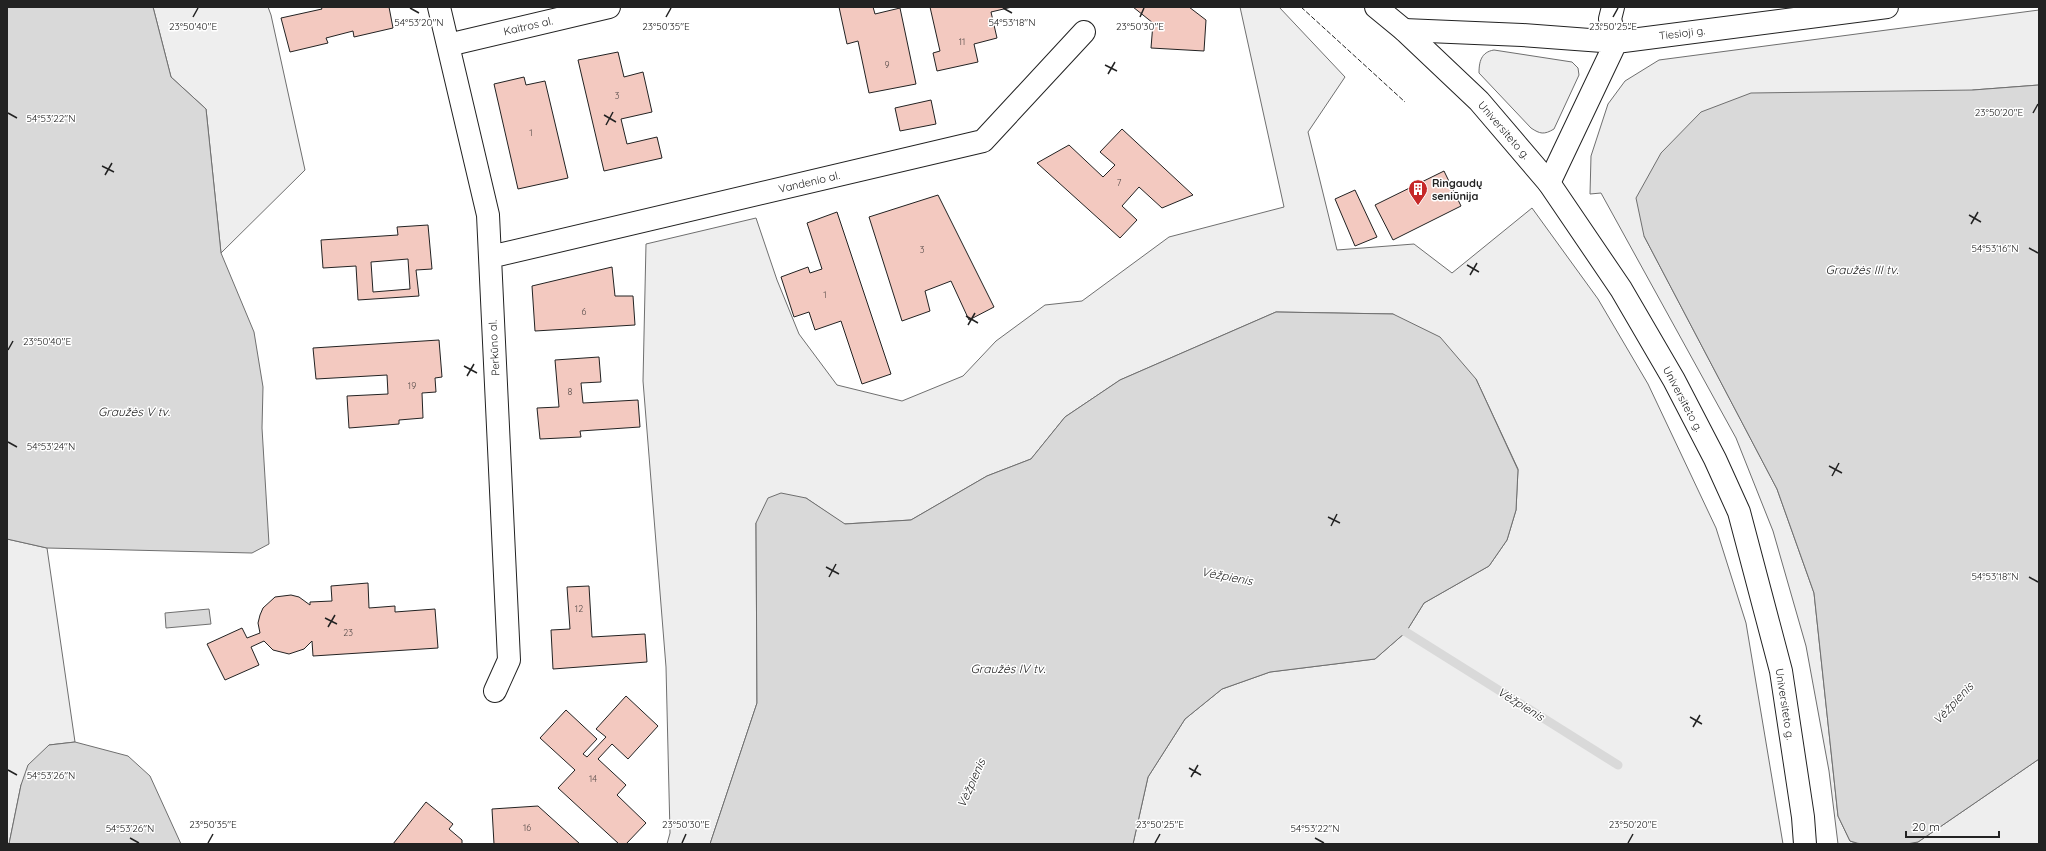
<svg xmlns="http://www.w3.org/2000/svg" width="2046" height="851" font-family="Quicksand,sans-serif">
  <rect width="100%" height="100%" fill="#fff"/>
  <path fill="#eee" stroke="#6f6f6f" d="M153,7H268L271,15L305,170L221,253L206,109L171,77Z
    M1240,7H1279L1345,77L1308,132L1337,250L1414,244L1452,273L1532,208L1598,299L1648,384L1716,528L1746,623L1783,844H1133L1148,777L1185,719L1222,689L1270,672L1375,659L1406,632L1424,603L1489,566L1507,540L1516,510L1518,469L1476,379L1393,314L1276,312L1120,380L1065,417L1031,459L987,476L911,520L844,524L806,498L756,523L757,703L710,844H667L670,833L666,667L643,381L646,244L756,218L777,280L799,334L837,385L902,401L963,376L996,341L1045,305L1082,301L1169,237L1284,207Z
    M2039,10V85L1973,90L1644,236L1777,489L1814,593L1838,816L1850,841L1859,844H1838L1829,771L1806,646L1773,531L1736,438L1601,193L1590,194L1591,156L1608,104L1625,81L1659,60Z
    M1494,50L1572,62L1578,68L1579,75L1554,129C1544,135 1540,134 1531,128L1479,73C1479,62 1481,52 1494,50Z
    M7,539L47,548L75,742L49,745L21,785L9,844H7Z
    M2039,759V844H1907L1918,842Z"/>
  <path fill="#d9d9d9" stroke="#6f6f6f" d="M7,7H153L171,77L206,109L221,253L254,332L263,387L262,428L269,544L252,553L47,548L7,539Z
    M2039,85V759L1918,842C1898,846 1869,848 1850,841L1838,816L1814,593L1777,489L1644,236L1636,198L1661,153L1701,112L1751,93L1973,90Z
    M1276,312L1393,314L1440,337L1476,379L1518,470L1516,510L1507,540L1489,566L1424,603L1406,632L1375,659L1270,672L1222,689L1185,719L1148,777L1133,844H710L757,703L756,523L768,498L781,493L806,498L845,524L911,520L987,476L1031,459L1065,417L1120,380Z
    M209,609L211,624L166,628L165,613Z
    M75,742L128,756L150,776L181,844H9L21,785L28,765L49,745Z"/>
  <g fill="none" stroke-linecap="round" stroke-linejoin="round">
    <path stroke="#d9d9d9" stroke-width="9" d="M1396,628L1406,632L1618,765"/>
  </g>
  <path fill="#f3c9c0" stroke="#222" fill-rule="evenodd" d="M321,7H389L393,28L354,37L353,31L326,38L328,43L290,52L281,18L322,9Z
    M839,7H873L875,14L900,8L916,84L869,93L858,41L847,44Z
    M930,7H1012L991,12L997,38L974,44L978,62L937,71L933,53L940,51Z
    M1133,7H1189L1206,20L1204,51L1151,48L1153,23Z
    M618,52L624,77L643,72L652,112L621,119L627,144L657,137L662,158L604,171L578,60Z
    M524,77L526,85L545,81L568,178L518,189L494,84Z
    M931,100L936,124L900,131L895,108Z
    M1122,129L1193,195L1162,208L1139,187L1122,206L1137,220L1120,238L1037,163L1069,145L1103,177L1115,165L1100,152Z
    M1444,171L1461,206L1393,240L1375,205Z
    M1355,190L1377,237L1355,246L1335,199Z
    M938,195L994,307L969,320L951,281L925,291L930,311L902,321L869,217Z
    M837,212L891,374L862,384L841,321L815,330L809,312L794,317L781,277L808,267L810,273L822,269L807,223Z
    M428,225L432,269L416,270L419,296L358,300L356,266L323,268L321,240L398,235L397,227ZM408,259L410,289L373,292L371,262Z
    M612,267L615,296H633L635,325L535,331L532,286Z
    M439,340L442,377L435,378L436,392L422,393L423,418L399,420V424L349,428L347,396L388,394L387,375L316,379L313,348Z
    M599,357L601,382L581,383L583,403L638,400L640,427L580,431L581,437L540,439L537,408L559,407L555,360Z
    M368,583L369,608L395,606V612L435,609L438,648L313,656L312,641L304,649L289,654L273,650L264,641L251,647L259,665L225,680L207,644L242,628L247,638L260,633L258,623L260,615L263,608L275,597L291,595L299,597L310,605V602L332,601L331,586Z
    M589,586L592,637L645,634L647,662L553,669L551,630L570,629L567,587Z
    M626,696L658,726L628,759L612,744L598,759L626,785L617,795L646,823L626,844H619L558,788L575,770L540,738L566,710L597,739L583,754L587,757L606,737L596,729Z
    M426,802L453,824L449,829L462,840V844H393Z
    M538,806L580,844H494L492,809Z"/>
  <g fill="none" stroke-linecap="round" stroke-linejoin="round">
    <defs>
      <path id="minor" d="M439,7L488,215L509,660L495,691
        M1404,30L1522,35L1616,42L1887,7
        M448,45L609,7
        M1549,183L1616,42L1610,19L1613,7
        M490,257L983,141L1084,32"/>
      <path id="major" d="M1376,7L1404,30L1479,101L1549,183L1621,289L1674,380L1715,459L1739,512L1781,671L1803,817L1805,844"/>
    </defs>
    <use href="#minor" stroke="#222" stroke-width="24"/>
    <use href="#major" stroke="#222" stroke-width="24"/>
    <use href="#minor" stroke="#fff" stroke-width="22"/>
    <use href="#major" stroke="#fff" stroke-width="22"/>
    <path stroke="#222" stroke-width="1" stroke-dasharray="5 2" stroke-linecap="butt" d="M1301,7L1405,102"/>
  </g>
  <path fill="none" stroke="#222" stroke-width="1.5" d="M410,8L419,13M1003,8L1012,13M193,17L198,8M666,17L671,8M1140,17L1144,8M1613,17L1618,8M1105,65L1117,71M1108,74L1115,62M8,113L17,118M2033,113L2038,104M604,115L616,122M606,125L613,112M102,166L114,172M105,175L112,163M1969,215L1981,222M1971,224L1978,212M2029,248L2038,253M1467,265L1479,272M1470,275L1477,263M966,316L978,323M968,325L975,313M8,350L13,341M464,366L477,373M467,376L474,364M8,442L17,447M1829,466L1842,473M1832,476L1839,463M1328,517L1340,523M1331,526L1337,514M826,567L839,574M829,577L836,564M2029,577L2038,582M325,618L337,624M328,627L335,615M1690,717L1702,724M1693,727L1700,715M1189,768L1201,775M8,770L17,775M1191,777L1198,765M130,838L139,843M1315,838L1324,843M208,843L213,834M682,843L686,834M1155,843L1160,834M1628,843L1633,834"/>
  <defs>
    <symbol id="building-pin" viewBox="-11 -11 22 30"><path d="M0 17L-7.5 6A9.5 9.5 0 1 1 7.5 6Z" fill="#c62828" stroke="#fff"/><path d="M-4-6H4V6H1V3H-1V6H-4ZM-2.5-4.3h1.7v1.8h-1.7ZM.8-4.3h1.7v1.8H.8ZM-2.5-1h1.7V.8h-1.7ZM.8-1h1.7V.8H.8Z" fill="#fff"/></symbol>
  </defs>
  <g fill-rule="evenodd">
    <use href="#building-pin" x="1407" y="178" width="22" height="30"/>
  </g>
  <g text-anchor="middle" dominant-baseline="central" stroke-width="3" stroke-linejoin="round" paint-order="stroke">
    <g font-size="9" fill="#564c4a">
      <text x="962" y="41">11</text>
      <text x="887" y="64">9</text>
      <text x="617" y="95">3</text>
      <text x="531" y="132">1</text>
      <text x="1119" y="182">7</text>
      <text x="922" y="249">3</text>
      <text x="825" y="294">1</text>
      <text x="584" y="311">6</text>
      <text x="412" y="385">19</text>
      <text x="570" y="391">8</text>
      <text x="579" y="608">12</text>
      <text x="348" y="632">23</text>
      <text x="593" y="778">14</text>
      <text x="527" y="827">16</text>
    </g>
    <g font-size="11" fill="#222" stroke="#fff">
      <text transform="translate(528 26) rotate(-13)">Kaitros al.</text>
      <text transform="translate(1682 33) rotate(-7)">Tiesioji g.</text>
      <text transform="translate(1504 130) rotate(49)">Universiteto g.</text>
      <text transform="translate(809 182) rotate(-13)">Vandenio al.</text>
      <text transform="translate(494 348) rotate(-93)">Perkūno al.</text>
      <text transform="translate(1683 399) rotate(62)">Universiteto g.</text>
      <text transform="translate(1785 704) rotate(81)">Universiteto g.</text>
    </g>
    <g font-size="11" font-weight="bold" fill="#222" stroke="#fff" text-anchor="start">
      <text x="1432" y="183">Ringaudų<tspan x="1432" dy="13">seniūnija</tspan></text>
    </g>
    <g font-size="12" font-style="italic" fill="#222" stroke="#fff">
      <text x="1862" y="269">Graužės III tv.</text>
      <text x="134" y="411">Graužės V tv.</text>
      <text transform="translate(1227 576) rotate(11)">Vėžpienis</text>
      <text x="1008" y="668">Graužės IV tv.</text>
      <text transform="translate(1953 703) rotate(-47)">Vėžpienis</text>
      <text transform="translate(1521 704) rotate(32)">Vėžpienis</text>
      <text transform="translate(971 783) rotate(-66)">Vėžpienis</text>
    </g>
  </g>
  <g font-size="10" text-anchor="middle" fill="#222" stroke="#fff" stroke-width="3" stroke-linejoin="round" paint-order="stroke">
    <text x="419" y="26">54°53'20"N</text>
    <text x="1012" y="26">54°53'18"N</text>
    <text x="193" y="30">23°50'40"E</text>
    <text x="666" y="30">23°50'35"E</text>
    <text x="1140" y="30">23°50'30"E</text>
    <text x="1613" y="30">23°50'25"E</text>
    <text x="1999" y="116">23°50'20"E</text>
    <text x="51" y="122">54°53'22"N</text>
    <text x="1995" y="252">54°53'16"N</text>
    <text x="47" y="345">23°50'40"E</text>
    <text x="51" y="450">54°53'24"N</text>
    <text x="1995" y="580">54°53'18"N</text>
    <text x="51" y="779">54°53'26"N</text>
    <text x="213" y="828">23°50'35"E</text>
    <text x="686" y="828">23°50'30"E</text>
    <text x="1160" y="828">23°50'25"E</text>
    <text x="1633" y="828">23°50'20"E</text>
    <text x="130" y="832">54°53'26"N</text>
    <text x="1315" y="832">54°53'22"N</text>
  </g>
  <rect width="2046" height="851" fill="none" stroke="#222222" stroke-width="16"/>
  <path d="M1906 831v6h93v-6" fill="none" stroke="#222222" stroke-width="2"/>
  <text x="1912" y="831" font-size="12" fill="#222222" stroke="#ffffff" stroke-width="3" paint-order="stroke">20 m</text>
</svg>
